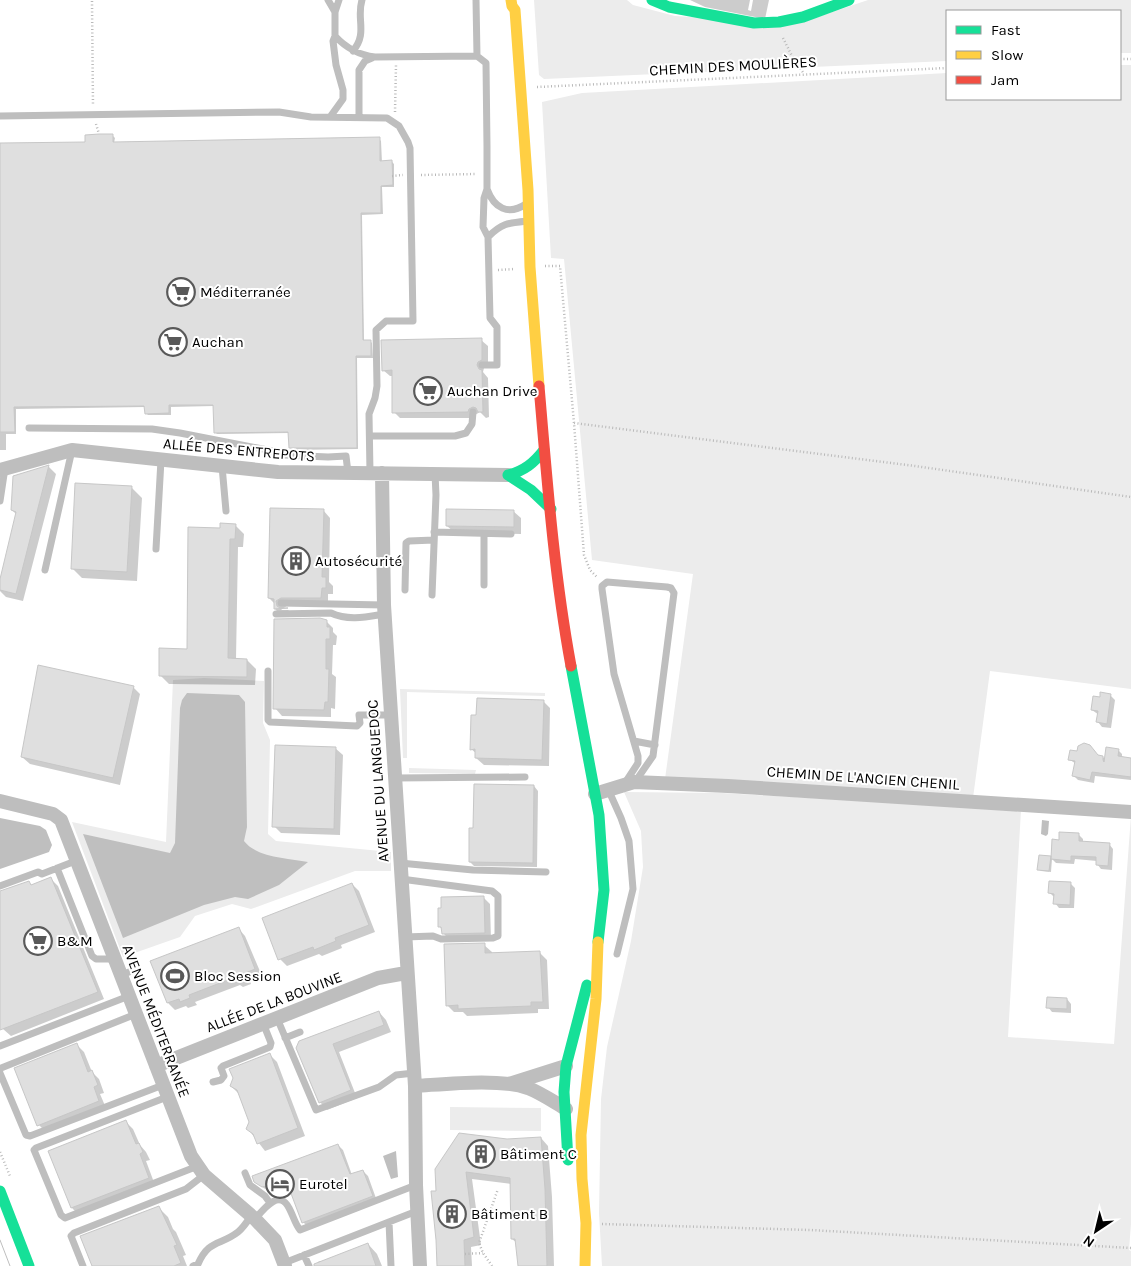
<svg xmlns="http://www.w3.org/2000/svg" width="1131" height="1266" font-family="Karla,sans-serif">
  <rect width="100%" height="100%" fill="#fff"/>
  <path fill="#ececec" d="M534,0H627L633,5L675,16L800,23L868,0H1131V53H1120V11H947V61L544,79L539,75Z
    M1120,65H1131V689L990,671L973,798L665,779L693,574L592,560L564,259L551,258L542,102L582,93L947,73V99H1120Z
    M204,678L264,681L263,723L270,740L268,834L276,841L391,852V871H355L251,909L232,904L195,916L180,937L123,957L72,822L166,842L173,680Z
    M400,689L545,693V696L407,692V758H403Z
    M409,768L476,770L475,774L409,773Z
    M624,792L722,793L1021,810L1008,1037L1114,1044L1131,816V1224L1129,1250L1131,1251V1266H602L599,1213L601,1099L607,1047L631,941L643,867L641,831Z
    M450,1107L541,1108V1131L450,1130Z"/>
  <path fill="#bfbfbf" d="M187,693L239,695L245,702L247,827L244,841C257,858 288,858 308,862L279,885L248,899L235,897L204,905L123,938L83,834L170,853L175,843L180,708L182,700Z
    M0,818L40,826L46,830L52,845L49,852L0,869Z
    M1042,820L1049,821L1048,834L1046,836L1041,834Z
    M396,1151L398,1177L391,1179L383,1156Z"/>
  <path fill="#0003" d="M690,0H750L748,10L751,11L753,0H769L765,19L705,7Z
    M113,136L115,138L114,143L379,139L381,141L382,162H392L394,164V187H382L383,214L362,215L364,341H370L372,343L373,358H357L358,449L292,450L290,448V433L217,434L215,432L214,406L171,407V415H148L146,413V407L16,409V434H6V450H0V145L87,143Z
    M481,340L488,346V366L484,368L483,372L488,378L489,417L486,418L480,412L475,415L474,418H400L394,412L393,376H390L383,370Z
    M49,467L56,474L23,601L6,597L0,591V584L17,515L12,510L14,477Z
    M132,488L142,498L137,581L82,578L72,568Z
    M323,510L330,518L329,582L333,586V594H328V605H288L281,610H288L294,615L282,616L275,609V604L269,598Z
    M513,511L521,518V534L455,533L447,526Z
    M235,525L244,534L243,547H238L236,659L247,660L256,669L255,685L169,684L160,675L188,650L221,529Z
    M326,621L333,628V632L337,636L336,645H333L332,674L336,677L335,709L331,708V717L282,716L275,708Z
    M133,687L140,694L120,785L30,764L22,757Z
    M1110,695L1115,700L1111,728L1102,727L1098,722L1099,715L1092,710L1101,698Z
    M543,701L550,708L549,766L484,765L476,758L477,754L471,749Z
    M335,748L343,755L340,835L281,833L274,826Z
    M1118,750L1122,754V758L1131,759V780L1095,776L1094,783L1078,780L1074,776L1076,764L1069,759L1099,756L1103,757L1106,760Z
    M534,786L538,791L537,867L474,866L470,862L475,829Z
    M1079,835L1083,839V843L1109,844L1113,849L1112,870L1101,869L1097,864V861L1075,859L1074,864L1056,863L1052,859L1060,841Z
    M1050,857L1052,859L1051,872L1041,871L1039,869Z
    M51,879L58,886L104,999L11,1036L3,1029L0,1021V893L29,882L32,886Z
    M1070,883L1075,888L1074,908H1059L1055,903L1054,897L1050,893Z
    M352,884L359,891L375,932L341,945L342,948L322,956L319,954L287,966L280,959Z
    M483,897L490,904L491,940H450L443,933V930L440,927Z
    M238,928L245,936L262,976L250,981L251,984L243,987L240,985L195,1002L197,1005L188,1008L186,1006L175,1010L168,1003L152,962Z
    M484,945L492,952V954L540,953L547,960L549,1009H538V1013L467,1016L463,1012H454L447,1005Z
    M1067,999L1071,1004V1013L1052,1012L1048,1007Z
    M379,1012L386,1020L391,1032L339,1052L357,1098L327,1110L320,1102L297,1048Z
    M77,1045L84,1052L92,1072L99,1079L104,1093L100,1094L106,1108L46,1132L39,1125Z
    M269,1054L277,1062L305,1136L265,1151L248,1129L250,1122L238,1093L231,1086Z
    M126,1122L133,1129L140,1145L146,1152L150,1160L146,1161L155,1185L79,1215L72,1208Z
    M541,1138L548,1146L552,1197L554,1266H519L517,1243L512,1239L511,1184L472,1179L481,1245L471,1247L472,1266H438L437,1192L507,1141Z
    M338,1145L343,1150L352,1175L363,1171L368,1176L377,1201L308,1227L304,1223L292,1193L277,1199L270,1191H268L261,1186Z
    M158,1207L168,1217L173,1229L176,1232L186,1255L183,1256L187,1266H93Z
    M368,1244L377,1254L382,1266H316L319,1261L321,1262Z"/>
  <path fill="#dfdfdf" stroke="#c7c7c7" d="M99,134H113V142L380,137V161L392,160L393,185L381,186V213H361L363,340H371V356H356L357,448H289L288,432L214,433L213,405H169V413L145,414L144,406L14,407L15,432H0V143L85,142V135Z
    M482,338V360L478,362L477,365L479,369L482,370L483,412H478L476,408L473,407L469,409L468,412L392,413V370L382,371L381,340Z
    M49,465L16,594L0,590V579L16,512L11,510L13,476Z
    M75,483L132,486L127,572L71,569Z
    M270,508L324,509L322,577H326V588H322L321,598H281L276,601L277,606L280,608H288L274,609V599L268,598Z
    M446,509L514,510V527L446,526Z
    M220,523L236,524L235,539H230L228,658L247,659V677L159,676V648L187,649L188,527L220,528Z
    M320,618L327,620V627H330V639H326V669H329L328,702H325L324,710L273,709L274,619Z
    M38,665L134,686L113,778L21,757Z
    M1100,692L1111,694L1107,724L1096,722L1098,711L1091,710L1093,696L1100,697Z
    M477,698L544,700L542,760L475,758V749L470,750L471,715H476Z
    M1084,743L1090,745L1098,755L1103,756V760L1104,762L1106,747L1119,749L1118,756L1131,758V777L1092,772L1090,780L1072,776L1075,761L1068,760L1070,750L1077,751L1078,746Z
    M275,745L336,747L334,829L272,827Z
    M474,784L534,785L533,863L469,862V828H473Z
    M1059,832L1079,833V841L1110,843L1108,866L1096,865V857L1071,856V861L1051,859L1052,839L1059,840Z
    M1039,855L1051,856L1049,871L1037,870Z
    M51,877L98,992L0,1030V891L29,881L31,885Z
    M1049,881L1071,882L1070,905L1053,904L1054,894L1048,893Z
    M352,883L369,925L335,938L336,941L314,950L313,947L278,960L262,918Z
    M484,896L485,933L442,934L441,927H438V908H441V897Z
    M239,927L255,969L243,974L245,977L234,981L233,978L189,995L190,998L180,1002L179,999L167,1003L150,961Z
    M485,943V953L540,951L543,1002H531V1006L479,1008L458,1009V1005L446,1006L444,944Z
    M1047,997L1067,998V1009L1046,1008Z
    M379,1011L384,1025L333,1044L351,1090L319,1103L296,1048L299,1041Z
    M77,1043L88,1072L92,1070L98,1085L94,1087L99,1101L37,1126L14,1068Z
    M270,1053L298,1128L257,1144L253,1134L246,1129L249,1122L237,1090L230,1086L233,1078L229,1069Z
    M126,1120L136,1144L139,1143L143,1152L140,1154L149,1178L71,1208L48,1151Z
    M459,1133L507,1139L541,1137L545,1189L547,1266H518L515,1239H511L510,1178L466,1172L474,1237L464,1240L465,1266H437L436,1240L431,1191H436L435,1169Z
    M338,1144L350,1174L363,1170L373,1196L302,1223L289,1188L271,1195L266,1186L262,1187L254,1182L252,1176Z
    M159,1206L177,1245L174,1246L181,1263L174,1266H92L80,1236Z
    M368,1243L376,1266H314V1264Z"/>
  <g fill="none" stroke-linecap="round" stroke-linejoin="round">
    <path stroke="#b9b9b9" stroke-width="2.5" stroke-dasharray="1 2.5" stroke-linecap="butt" d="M92,1L93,106
      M783,38L792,56L804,74
      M1120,59H1131
      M537,87L947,68
      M395,112L396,65
      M96,124L99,134
      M421,175L477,174
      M392,176L403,175
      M545,266H560L574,423L584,555L590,570L598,578
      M498,270L515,269
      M574,423L915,466L1131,497
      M0,1152L10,1176
      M602,1224L810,1230L1131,1248
      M465,1254L483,1253
      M492,1266L483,1253L479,1243L498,1189"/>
    <path stroke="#bebebe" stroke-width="7" d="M328,0L335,12
      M476,0L477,56L486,63L487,147V189L484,198L483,227L488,237L490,318L497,327V365H482
      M335,36C346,48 359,55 375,57L477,56
      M353,51C368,33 356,19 362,0
      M0,116L279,112L311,117L387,118L399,126L408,142L410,148L413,321H386L376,330L377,386L375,398L369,414L370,473
      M330,117L343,99V90L336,65L333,41L335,36V12L339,0
      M359,117V70L365,61L372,58
      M487,189C494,208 508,216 526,204
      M488,237C502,223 508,223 528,221
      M29,428L152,429L180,433L278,452L284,455L328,457L346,456L348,473
      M370,436H455L466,433L472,424L473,412
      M222,466L226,511
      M0,501L5,468
      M434,532L511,534
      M484,534V585
      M156,549L161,460
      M45,570L72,450
      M405,590L406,543L409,541L434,540
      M432,595L436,495L435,474
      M281,603L384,605
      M276,614L331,613C348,621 366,617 384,614
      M268,671V720L270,722L357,726L360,723L359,715H391
      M634,741L655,745
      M395,778L525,777
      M625,783L638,763V756L614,674L602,589V586L607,582L667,587L671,588L674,593L653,756L635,782
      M608,789L621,818L629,841L633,889L617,954
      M400,863L473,870L546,872
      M57,868L92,956L96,959H115
      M401,879L492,891L498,896V936L493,938L441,939L433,936L405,937
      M0,886L38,872L42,874L78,860
      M121,975L137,969
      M277,1018L316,1110L379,1087L396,1075L414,1073
      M285,1038L300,1032
      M0,1046L129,996
      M0,1070L1,1068L136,1014
      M0,1073L26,1135L30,1136L163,1085
      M213,1082L221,1080L224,1076L221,1068L223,1066L270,1047L271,1043L263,1023
      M167,1097L36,1148L34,1150L61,1215L65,1218L198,1166
      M245,1173L250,1185L265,1196L270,1203
      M255,1219C263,1210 279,1188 289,1208C293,1215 295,1224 300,1230L416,1185
      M389,1222L391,1266
      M304,1255L309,1266
      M284,1263L417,1211
      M83,1266L71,1236L74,1233L186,1189L204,1175
      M193,1266L198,1264C209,1239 220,1246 238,1232C243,1228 247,1222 251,1216"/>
    <path stroke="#bebebe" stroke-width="14" d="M0,470L72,450L278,472L508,475
      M382,473L384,605L415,1086L416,1185L420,1266
      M595,794L634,782L728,786L1131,812
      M0,801L53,814L61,820L191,1156L204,1175L255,1219L275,1240L285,1266
      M156,1066L378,978L406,973
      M509,1084L566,1066
      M415,1086C447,1084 498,1078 528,1088C541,1093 554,1102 566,1109"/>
    <path stroke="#16e098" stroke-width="11" d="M652,0L669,7L754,23L779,22L803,17L849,0
      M508,475L531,490L551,509
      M508,475C524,471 534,463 544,450
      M571,666L599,815L604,890L598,942
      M568,1160L564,1092L566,1066L587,985
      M0,1191L29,1266"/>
    <path stroke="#ffcf43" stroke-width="11" d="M511,0L512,6L515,10L528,190L530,267L539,386
      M585,1266L586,1223L582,1179L581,1135L596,999L598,942"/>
    <path stroke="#f24e42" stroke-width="11" d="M539,386C547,480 554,574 571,666"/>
    <path stroke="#bebebe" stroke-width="1" d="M0,1240L10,1266"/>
  </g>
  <defs>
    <symbol id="supermarket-ring" viewBox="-11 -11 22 22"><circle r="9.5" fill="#fff" stroke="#595959" stroke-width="1.5"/><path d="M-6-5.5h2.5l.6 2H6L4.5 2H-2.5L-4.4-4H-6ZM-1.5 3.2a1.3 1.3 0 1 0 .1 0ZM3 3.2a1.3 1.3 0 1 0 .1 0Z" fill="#595959"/></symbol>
    <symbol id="building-ring" viewBox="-11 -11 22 22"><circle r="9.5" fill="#fff" stroke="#595959" stroke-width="1.5"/><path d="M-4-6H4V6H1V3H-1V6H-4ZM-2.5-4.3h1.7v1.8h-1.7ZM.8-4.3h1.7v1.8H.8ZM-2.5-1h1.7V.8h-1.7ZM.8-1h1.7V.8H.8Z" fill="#595959"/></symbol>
    <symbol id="stadium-ring" viewBox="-11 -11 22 22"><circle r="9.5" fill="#fff" stroke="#595959" stroke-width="1.5"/><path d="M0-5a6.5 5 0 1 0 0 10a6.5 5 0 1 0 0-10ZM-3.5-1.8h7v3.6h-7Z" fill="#595959"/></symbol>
    <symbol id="hotel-ring" viewBox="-11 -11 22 22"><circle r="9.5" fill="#fff" stroke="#595959" stroke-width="1.5"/><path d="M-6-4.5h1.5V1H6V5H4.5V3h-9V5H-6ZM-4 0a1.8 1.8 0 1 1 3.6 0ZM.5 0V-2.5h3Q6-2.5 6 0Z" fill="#595959"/></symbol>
  </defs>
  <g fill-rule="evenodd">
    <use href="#supermarket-ring" x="165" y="276" width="32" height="32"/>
    <use href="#supermarket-ring" x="157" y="326" width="32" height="32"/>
    <use href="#supermarket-ring" x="412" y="375" width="32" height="32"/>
    <use href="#building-ring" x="280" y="545" width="32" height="32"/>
    <use href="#supermarket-ring" x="22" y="925" width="32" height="32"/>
    <use href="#stadium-ring" x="159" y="960" width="32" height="32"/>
    <use href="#building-ring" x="465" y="1138" width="32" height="32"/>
    <use href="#hotel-ring" x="264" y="1168" width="32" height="32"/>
    <use href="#building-ring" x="436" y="1198" width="32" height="32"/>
  </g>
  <g text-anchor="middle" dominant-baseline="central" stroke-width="4" stroke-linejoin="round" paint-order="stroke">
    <g font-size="15" fill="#000" stroke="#fff">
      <text transform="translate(733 66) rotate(-3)">CHEMIN DES MOULIÈRES</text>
      <text transform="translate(239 450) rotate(5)">ALLÉE DES ENTREPOTS</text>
      <text transform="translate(863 778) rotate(4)">CHEMIN DE L'ANCIEN CHENIL</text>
      <text transform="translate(378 781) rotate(-94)">AVENUE DU LANGUEDOC</text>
      <text transform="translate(274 1002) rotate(-21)">ALLÉE DE LA BOUVINE</text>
      <text transform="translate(156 1021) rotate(69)">AVENUE MÉDITERRANÉE</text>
    </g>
    <g font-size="15" fill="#000" stroke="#fff" text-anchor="start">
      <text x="200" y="292">Méditerranée</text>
      <text x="192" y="342">Auchan</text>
      <text x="447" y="391">Auchan Drive</text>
      <text x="315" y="561">Autosécurité</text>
      <text x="57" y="941">B&amp;M</text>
      <text x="194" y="976">Bloc Session</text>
      <text x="500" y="1154">Bâtiment C</text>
      <text x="299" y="1184">Eurotel</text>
      <text x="471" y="1214">Bâtiment B</text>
    </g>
  </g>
  <rect x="946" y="10" width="175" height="90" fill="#ffffff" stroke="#999999"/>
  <rect x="956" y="26" width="25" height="8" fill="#16e098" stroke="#999999"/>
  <text x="991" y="35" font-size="15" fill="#000000">Fast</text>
  <rect x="956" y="51" width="25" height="8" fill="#ffcf43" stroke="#999999"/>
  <text x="991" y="60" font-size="15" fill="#000000">Slow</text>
  <rect x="956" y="76" width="25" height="8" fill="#f24e42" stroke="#999999"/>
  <text x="991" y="85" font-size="15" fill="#000000">Jam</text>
  <g transform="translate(1096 1231) rotate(215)" stroke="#ffffff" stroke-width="4" paint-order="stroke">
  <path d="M0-4L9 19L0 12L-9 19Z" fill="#000000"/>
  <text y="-8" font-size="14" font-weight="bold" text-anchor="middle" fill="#000000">N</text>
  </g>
</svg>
